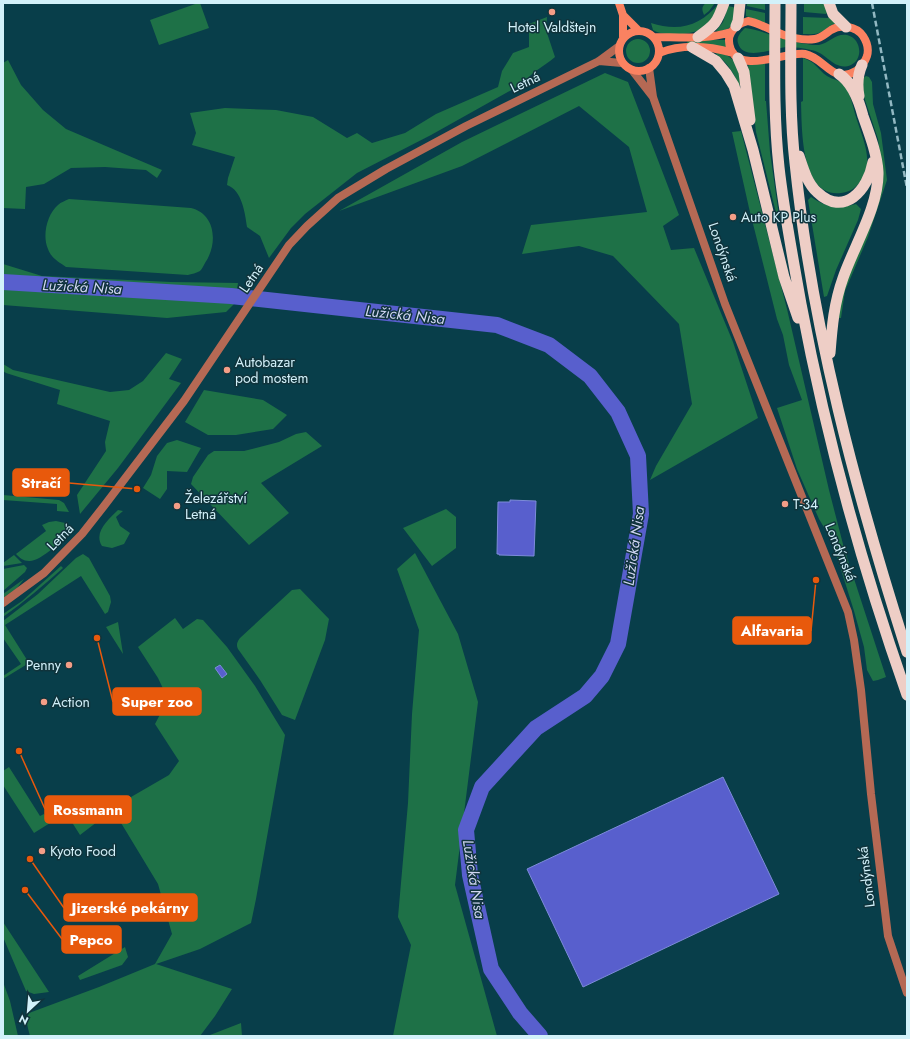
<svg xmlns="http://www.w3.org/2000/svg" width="910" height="1039" font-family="Jost,sans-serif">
  <rect width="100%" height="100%" fill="#083e4a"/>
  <path fill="#1e7147" d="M198,3H200L209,28L159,45L150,20Z
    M706,3H715L709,11L704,15C702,10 701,7 706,3Z
    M719,3C717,9 715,19 711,23C701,35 665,38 653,30L651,23C679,32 701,26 719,3Z
    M747,3H765V10L747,6Z
    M804,3H824L828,12L826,14L804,12Z
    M728,6L737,8C737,21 731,32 716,31L723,22Z
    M746,9L765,13V23L746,16Z
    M830,16L836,23C827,26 828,29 821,32C816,35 809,34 803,34V17L828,18Z
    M547,17L546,30L555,57C545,66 531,72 524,83L431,135L357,173L305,214L291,228L269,258L260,236L247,227C245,213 242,190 227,185L228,178L235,157L192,145L196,133L190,113L225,108L276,110L313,117L347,138L357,133L372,143L405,133L436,114L498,87L502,71L513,53L529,47V24Z
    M745,28C766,31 786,42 807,44C810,45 815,45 819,45C829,43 836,33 847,35C861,38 864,59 851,65C834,72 827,52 811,50C803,48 795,47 787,47C774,48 743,62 738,43C736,37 741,32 745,28Z
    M626 51a12 12 0 1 1 24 0a12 12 0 1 1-24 0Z
    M688,40H726L727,48L687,43Z
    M717,52C728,54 737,61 741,72C742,76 742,81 742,85L739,86C733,71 728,64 716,54Z
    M803,58C816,62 817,69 827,76C833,80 841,80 845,86C851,95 853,107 856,117C861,134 872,156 865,173C860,184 853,192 841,193C800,198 802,127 801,102L803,101Z
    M8,60L21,85L43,110L66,129L162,170L157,178L146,170L105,167L71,168L44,184L26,187L25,209L3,208V63Z
    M765,62V101H766L770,152L779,216L777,217L756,132L748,66L751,63Z
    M605,73L628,82L679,215L663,226L671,250L694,248L733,342L758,418L650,480L656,466L692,404L679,324L613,256L579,246L522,254L531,225L647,212L629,147L579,106L462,166L339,211L462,142Z
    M866,76L869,77L872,82L873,104L881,133L887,180L868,237L845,291L841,318H836L841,291L869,225L880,154L878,139L861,88L863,78Z
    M741,131L787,309L829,490L844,548L886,677L878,680L873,681L867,670L864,647L854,611L832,541L819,519L797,469L777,408L802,400L789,365L783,335L777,319L749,208L732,132Z
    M811,197C828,208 837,209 856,204L861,209L858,220L836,270L827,296L824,297L808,200Z
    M69,199L191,208C216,214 218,244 205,263C204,265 202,269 200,271C197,273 191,274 188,275L66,267C59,262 51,258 48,249C42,236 47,214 58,205C61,202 65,201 69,199Z
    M3,264L42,276L171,282L238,283L235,303L226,312L167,318L3,305Z
    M166,353L182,359L169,379L181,383L118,468L80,514L77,495L106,451L105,442L110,421L57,404L60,390L6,373L3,371V364L13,370L110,392L129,390L143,381Z
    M204,390L263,400L287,415L273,429L236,435H208L185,422Z
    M306,432L322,446L261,483L289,513L249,545L191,484L193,477L208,455L214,451H244L279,442L296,434Z
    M177,440L201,448L187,472L167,471V489L160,499L143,488L151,475L157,456L167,443Z
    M3,495L59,500L64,503L69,512L57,511V504L3,500Z
    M446,509L456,517V548L432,566L403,528Z
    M118,510L123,511L116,517L120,526L130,533L124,544L112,548L102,546C93,532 109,519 118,510Z
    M56,521L65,523L70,530C65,539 40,562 29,561C23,561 20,558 16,554L46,531L42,525L49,522Z
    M415,553L458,634L478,702L455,885L497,1036H393L411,945L398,917L408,803L412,714L419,630L397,569Z
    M83,554L89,558L110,596L111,602L108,612L105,614L81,576L5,625L29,663L3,679V676L21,664L3,638V621L38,594L76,558Z
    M14,555L22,563L3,566V563Z
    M24,565L27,568L25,572L3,591V569Z
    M61,566L63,568C44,585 24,602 3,617V614L22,601Z
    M24,579L17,588L3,598V594Z
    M300,589L329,619L325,640L295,720L282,715L260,680L238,649C236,645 237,642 240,638L292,590Z
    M175,618L183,629L197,619L203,620L227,647L255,686L285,735L256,899L251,923L200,949L156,964L232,989L215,1016L200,1036H30C28,1028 25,1021 29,1013L99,987L155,964L172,934L158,884L112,808L169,775L179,761L155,724L168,699L158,678L138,647Z
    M118,622L123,654L106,627Z
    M9,767L40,816L44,814L50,823L34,833L3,785V771Z
    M82,812L90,814L97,822L80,835L68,816Z
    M3,922L49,992L34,994L26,991L3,937Z
    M125,947L128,957L122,965L80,980L78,976Z
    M3,982L10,1001L18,1036H3Z
    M241,1023L242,1036H210V1035Z"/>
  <path fill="#585fcd" stroke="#7d8bda" d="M510,500L536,501L534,556L499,555V554H497L498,502H510Z
    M220,665L227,674L222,678L215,668Z
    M723,777L779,894L583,987L527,869Z"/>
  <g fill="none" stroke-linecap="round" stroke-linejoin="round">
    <path stroke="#585fcd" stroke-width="16" d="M3,282L231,296L497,325L549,345L590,376L618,412L638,456L641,514L618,644L602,676L585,696L536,728L482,787L466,830L470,875L491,969L520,1013L540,1036"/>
    <path stroke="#b56954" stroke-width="8" d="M599,61L622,63
      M649,68L653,97L725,304L848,612L854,640L861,690L871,794L888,936L907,993
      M632,70L653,97
      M3,603L44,573L82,534L104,506L184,401L289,245L307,226L338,198L386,169L466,126L599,61L618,47"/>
    <path stroke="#fa8261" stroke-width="8" d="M619,3L623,15L638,30
      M748,21C758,23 767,28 776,32C787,37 803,41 815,39C821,38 825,34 831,30C841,24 856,26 863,36C867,42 869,49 867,56C865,62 861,67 856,71C833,85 825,58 805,54C786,51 742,74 731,50C729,45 728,38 731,33C734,26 741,23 748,21Z
      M619 51a20 20 0 1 1 40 0a20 20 0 1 1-40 0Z
      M623,37V15
      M654,37C679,37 707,40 731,32
      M659,53C682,44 709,46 733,53"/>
    <path stroke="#eecec6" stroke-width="11" d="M775,3C775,58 773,112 779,167C784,212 793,258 801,304C826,437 862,567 907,695
      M791,3C791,56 789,110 795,163C812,329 856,492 907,652
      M829,3L833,14L846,27
      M736,26L738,21L740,3
      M698,37C715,25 717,23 724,3
      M692,47L716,61L726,73L734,86L753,150L784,277L798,318
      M738,58L744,72L750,120
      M859,96C857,85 857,76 862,65
      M799,156C803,168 807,183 817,192C844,218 868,190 873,162
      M830,353C832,327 834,303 843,278C854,246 879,206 878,172C877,153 869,133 863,116C859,101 853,83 839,74"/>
    <path stroke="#92b8c2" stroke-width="2.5" stroke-dasharray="6 3" stroke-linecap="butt" d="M872,3L907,188"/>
  </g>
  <g fill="#f49e87" stroke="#10333b" stroke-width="1.5">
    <circle cx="552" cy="12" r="4"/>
    <circle cx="733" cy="217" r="4"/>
    <circle cx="227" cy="370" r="4"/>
    <circle cx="785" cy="504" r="4"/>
    <circle cx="177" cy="506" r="4"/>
    <circle cx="69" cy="665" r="4"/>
    <circle cx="44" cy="702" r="4"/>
    <circle cx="42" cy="851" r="4"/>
  </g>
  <g text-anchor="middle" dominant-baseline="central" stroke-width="3" stroke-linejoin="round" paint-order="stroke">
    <g font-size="14" fill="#d2f1fa" stroke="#10333b" text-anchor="start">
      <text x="552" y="27" text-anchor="middle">Hotel Valdštejn</text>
      <text x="741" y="217">Auto KP Plus</text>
      <text x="235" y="362">Autobazar<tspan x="235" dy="16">pod mostem</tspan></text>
      <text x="185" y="498">Železářství<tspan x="185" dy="16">Letná</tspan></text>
      <text x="793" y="504">T-34</text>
      <text x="61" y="665" text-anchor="end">Penny</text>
      <text x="52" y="702">Action</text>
      <text x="50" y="851">Kyoto Food</text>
    </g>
    <g font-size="14" fill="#d2f1fa" stroke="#10333b">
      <text transform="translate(525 82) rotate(-26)">Letná</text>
      <text transform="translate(723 252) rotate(71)">Londýnská</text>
      <text transform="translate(251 278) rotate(-56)">Letná</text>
      <text transform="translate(60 537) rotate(-46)">Letná</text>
      <text transform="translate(841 552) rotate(68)">Londýnská</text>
      <text transform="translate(866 877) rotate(-97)">Londýnská</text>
    </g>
    <g font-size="15" font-style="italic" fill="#d0d6f2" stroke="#10333b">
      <text transform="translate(82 287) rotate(3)">Lužická Nisa</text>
      <text transform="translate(405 315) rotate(6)">Lužická Nisa</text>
      <text transform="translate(634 546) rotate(-82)">Lužická Nisa</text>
      <text transform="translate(474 879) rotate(81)">Lužická Nisa</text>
    </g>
  </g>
  <path fill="none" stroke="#e8590c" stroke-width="1.5" d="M137 489L69 483M816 580L811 631M97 638L113 702M19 751L45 809M30 859L64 908M25 890L62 939"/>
  <g fill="#e8590c" stroke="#10333b" stroke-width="1.5">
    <circle cx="137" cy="489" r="4"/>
    <circle cx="816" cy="580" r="4"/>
    <circle cx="97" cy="638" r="4"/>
    <circle cx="19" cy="751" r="4"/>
    <circle cx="30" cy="859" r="4"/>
    <circle cx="25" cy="890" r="4"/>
  </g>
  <g fill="#e8590c" stroke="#e8590c" stroke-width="1.5">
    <rect x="13" y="469" width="56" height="27" rx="4"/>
    <rect x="733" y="617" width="78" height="27" rx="4"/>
    <rect x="113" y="688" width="88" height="27" rx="4"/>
    <rect x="45" y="796" width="86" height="27" rx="4"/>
    <rect x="64" y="894" width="133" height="27" rx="4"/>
    <rect x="62" y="926" width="59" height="27" rx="4"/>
  </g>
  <g font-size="15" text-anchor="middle" font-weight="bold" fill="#fff">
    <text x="41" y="488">Stračí</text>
    <text x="772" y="636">Alfavaria</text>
    <text x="157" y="707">Super zoo</text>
    <text x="88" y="815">Rossmann</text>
    <text x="130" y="913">Jizerské pekárny</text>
    <text x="91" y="945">Pepco</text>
  </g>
  <rect width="910" height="1039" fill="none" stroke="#d2f1fa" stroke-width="8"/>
  <g transform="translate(28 1011) rotate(206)" stroke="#10333b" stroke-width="3" paint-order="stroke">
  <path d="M0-3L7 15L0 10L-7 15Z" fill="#d2f1fa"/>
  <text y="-6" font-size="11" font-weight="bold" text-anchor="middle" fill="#d2f1fa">N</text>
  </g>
</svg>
